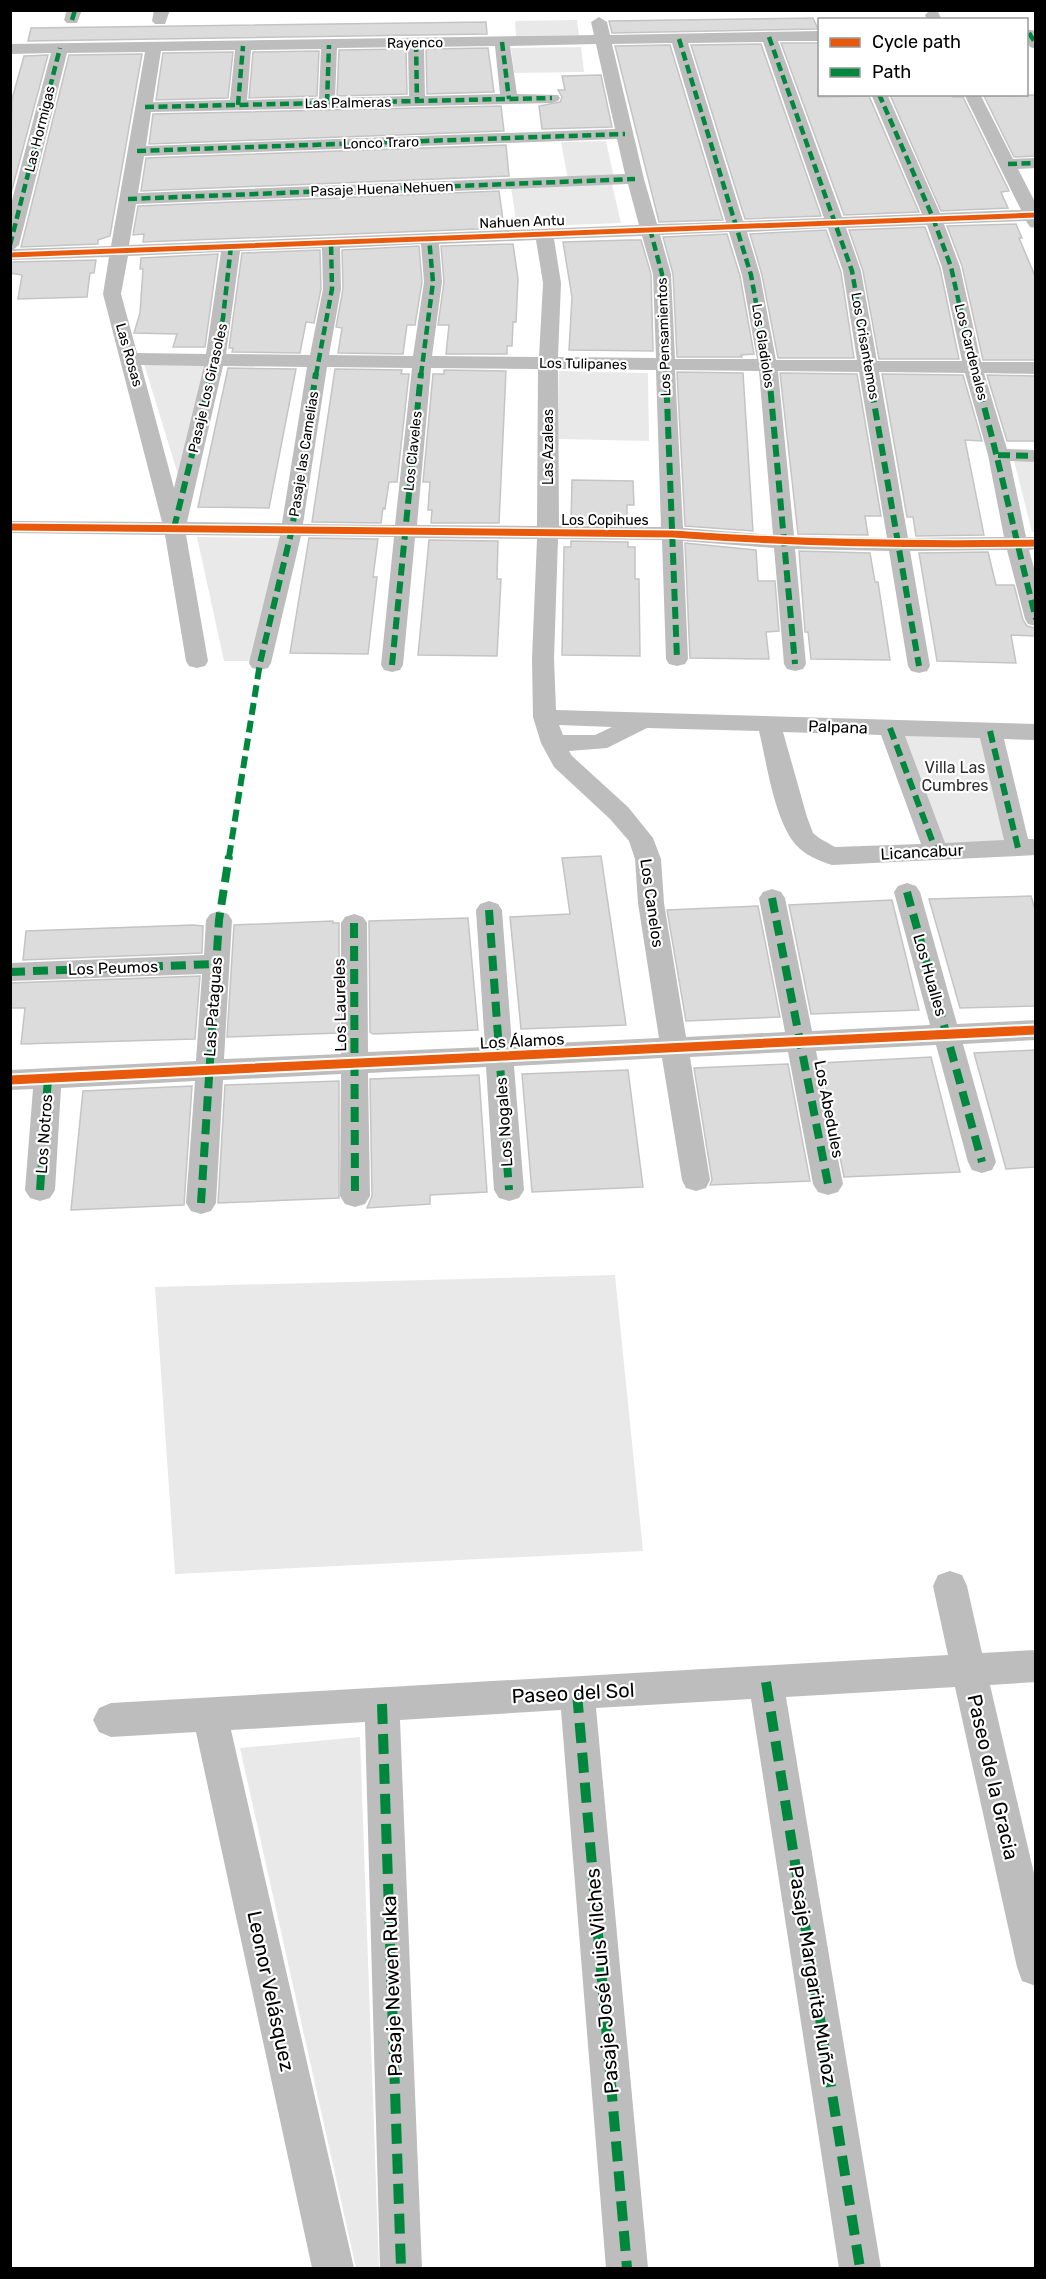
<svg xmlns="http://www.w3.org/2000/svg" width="1046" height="2279" font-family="Rubik,sans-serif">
  <rect width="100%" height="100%" fill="#fff"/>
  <path fill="#e9e9e9" d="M577,20L579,35L516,36L515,21Z
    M581,47L584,72L514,73L511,48Z
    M606,141L614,178L568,179L561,142Z
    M612,184L621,223L517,227L511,187Z
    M144,364H208L180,481Z
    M559,371L648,373L649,441L558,439Z
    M1012,453L1035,454V532H1032Z
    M197,537L281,538L254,661H224Z
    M900,733L982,736L1008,843L942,845Z
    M615,1275L643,1551L175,1574L155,1287Z
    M360,1737L379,2268H356L240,1748Z"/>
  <path fill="#dcdcdc" stroke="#c4c4c4" stroke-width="1.5" d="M813,18L818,29L612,33L609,21Z
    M486,22L487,34L28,41L31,28Z
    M781,43H819V97L869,96L919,212L844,215Z
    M761,44L821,216L745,219L691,45Z
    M670,45L723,220L659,222L615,46Z
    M488,48L494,92L427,94L426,49Z
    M406,49L407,94L337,96L339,50Z
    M319,51L317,96L249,98L253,52Z
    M233,52L228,98L156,100L163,53Z
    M142,54L110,236L98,240V244L21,247L69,55Z
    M48,55L10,197L12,99L24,56Z
    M601,75L612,127L542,129L539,106L560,102L562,97L558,90H565L562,76Z
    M951,94L953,97H963L1009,191L1001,192L1008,208L941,211L890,95Z
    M1035,95V156L1014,157L984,96Z
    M501,106L504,131L149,144L153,114Z
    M506,145L509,176L141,191L146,158Z
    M499,191L504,228L143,242L144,234L133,235L138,206Z
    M1016,224L1022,238H1019L1035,276V360H983L962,266L947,226Z
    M925,227L940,268L959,359H879L863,271L849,230Z
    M826,230L841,272L854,358H778L762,275L750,234Z
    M727,234L740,276L754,354L741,355L742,357H677L673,274L663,237Z
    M630,240H641L651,274L653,351L569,350L572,297L563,242Z
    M513,244L518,279L516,322H513L512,346H507V354H446L449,325H438L444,282L441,246Z
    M419,246L422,282L415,325H407L403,354L338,353L342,328L336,327L343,289L342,250Z
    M320,250L321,289L314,323L306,322L300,353L232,352L233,348H229L242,253Z
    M218,254L205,347H173L177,334L134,333L140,313L143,269H140L141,258Z
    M96,260L94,273H90L87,297L18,299L22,275L10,273V262Z
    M228,368L296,369L269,508L198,507Z
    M335,369L402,370L401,374H409L397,482H389L385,509L383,508L381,523L312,522Z
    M444,370L506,371L499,523H431L432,510H428L430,482H423L433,374H444Z
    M677,372L743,373L753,531L685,526Z
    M780,373L857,374L881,516H865L868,535L798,534Z
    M882,374L963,375L982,441L965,440L984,535L916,536L913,517H907Z
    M987,375L1035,376V441H1007Z
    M572,480L633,481L634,505H627V524H571Z
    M309,538L378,539L373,577H377L368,654L290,653Z
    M429,540L498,541L497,579H501L497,656L418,655Z
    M571,541L628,542V547H635V579H639L640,656L562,655L564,547H571Z
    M685,543L756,550L758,581H775L779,631L766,632L769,659L690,658Z
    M799,551L870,553L875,582H878L890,660L811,659L808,632H805Z
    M988,552L996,585H1014L1023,620L1027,626L1035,628V636L1011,635L1016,663L937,661L919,553Z
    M601,856L626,1025L521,1029L510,917L570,914L562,858Z
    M1031,896L1035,910V1006L960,1008L929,899Z
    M892,900L919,1010L811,1014L789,905Z
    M758,906L780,1017L686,1021L667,910Z
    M468,918L478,1030L373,1034L370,1032L369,921Z
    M333,921V923H339V1033L227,1037L234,925Z
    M193,925L203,926L202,953L23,960L26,931Z
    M200,976L195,1039L21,1044L25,1008H10V983Z
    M1035,1050V1167L1006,1169L974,1053Z
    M931,1057L960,1172L844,1177L821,1063Z
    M788,1064L810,1181L710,1185L712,1180L694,1068Z
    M628,1070L643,1187L532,1192L522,1074Z
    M479,1075L487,1192L430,1195V1204L367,1208L372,1196L370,1079Z
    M339,1081V1198L218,1203L225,1085Z
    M192,1086L184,1205L71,1210L83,1091Z"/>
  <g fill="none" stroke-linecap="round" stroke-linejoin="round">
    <path fill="#bdbdbd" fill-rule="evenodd" d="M67,10H82L77,23H67L64,20Z
      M154,10H170L165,24H155L152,21Z
      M933,10L938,12L942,20H927L925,15L928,12Z
      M599,17L607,22L610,35L820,31V41H778L842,217L922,214L871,94H887L940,213L1021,210L964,94H980L1013,159L1036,158V168L1018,169L1036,204V228L1030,227L1026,221L944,224L960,267L981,362H1036V374L984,373L1007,449L1036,450V462L1010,461L1026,537H1036V549L1029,550L1036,575V626L1028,624L1025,619L1007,550L910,551L930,666L927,671L919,673L911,671L908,666L889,551L795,549L806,664L803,669L795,671L787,669L784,664L774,548L683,541L688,659L685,664L677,666L669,664L666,659L662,540L558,539L554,659L556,710L1036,724V740L1004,739L1028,839H1036V855L1018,856L832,865C819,861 805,855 796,845C774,819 767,764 759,731L647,728L607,748L569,751L572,756L628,807L653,838L661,859L664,903L686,1037L785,1032L759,898L763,892L772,889L781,892L785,898L812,1031L930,1025L894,892L898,886L907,883L916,886L920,892L957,1024L1036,1020V1040L963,1044L996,1162L992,1170L982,1173L972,1170L968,1162L936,1045L816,1051L843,1184L838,1192L828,1195L818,1192L813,1184L788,1052L690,1057L710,1180L706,1188L696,1191L686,1188L682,1180L662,1058L514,1066L524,1190L519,1198L509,1201L499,1198L494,1190L486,1067L368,1073L370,1196L365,1204L355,1207L345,1204L340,1196L341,1074L223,1080L216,1203L211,1211L201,1214L191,1211L186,1203L195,1081L61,1088L55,1190L50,1198L40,1201L30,1198L25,1190L33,1089L10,1090V1070L196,1061L202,974L10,981V963L204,955L206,920L210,914L219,911L228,914L232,920L224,1059L341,1054V923L345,917L354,914L363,917L367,923L368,1052L485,1047L476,910L480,904L489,901L498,904L502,910L512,1045L659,1038L638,903L635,859L629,841L610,819L554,767L541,743L533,717L532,659L537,539L415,538L403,665L400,670L392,672L384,670L381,665L394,537L301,536L271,663L268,668L260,670L252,668L249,663L280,536L186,535L208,661L205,666L197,668L189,666L186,661L165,535L10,533V521L162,522L103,294L109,257L10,260V208L51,53L10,54V44L594,35L591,22ZM763,42L824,218L743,221L688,43ZM672,43L726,222L657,224L644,179L612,44ZM596,44L615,129L146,146L151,112L552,103L558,101L560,98L558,95L517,94L510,46ZM495,46L500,94L425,96L424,47ZM408,47L409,96L335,98L337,48ZM321,49L319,98L247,100L251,50ZM235,50L230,100L153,102L161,51ZM145,52L111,246L14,249L19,245L67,53ZM617,139L625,174L138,193L144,156ZM628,184L639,225L129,245L136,204ZM927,225L942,267L962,361H877L861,271L846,228ZM828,228L843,271L857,360H776L760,275L747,232ZM729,232L742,275L757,359H675L671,274L660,235ZM642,236L653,274L656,358L558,357L561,283L554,239ZM536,240L543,283L539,357L432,356L442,282L439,244ZM421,244L424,282L413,356L329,355L341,289L340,248ZM322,248L323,289L310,355L226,354L240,251ZM221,252L206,354L137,353L121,294L128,256ZM141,365L204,366L174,488ZM223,366L307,367L282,523L187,522ZM327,367L412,368L395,525L303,524ZM431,368L538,369L537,526L417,525ZM558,369L656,370L661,527L559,526ZM675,370L759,371L773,535L683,528ZM778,371L859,372L887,538L794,536ZM879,372L965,373L988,455L1004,537L908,538ZM559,725L612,727L595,735H563ZM783,732L881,735L921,844L835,847L819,838L813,833L807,817ZM905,736L980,738L1004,840L945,843Z
      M1026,29L1036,31V49L1030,47L1026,41Z
      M950,1571L962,1575L967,1586L982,1653L1036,1650V1682L990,1685L1036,1882V1986L1022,1981L1017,1967L955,1687L786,1697L881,2268H839L751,1699L596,1708L648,2268H606L561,1710L400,1720L422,2268H380L365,1722L231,1730L354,2268H312L196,1732L111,1737L99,1732L93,1720L99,1708L111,1703L948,1655L933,1586L938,1575Z"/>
    <path stroke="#00873e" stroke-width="4.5" stroke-dasharray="9 4.5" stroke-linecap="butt" d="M72,20L75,10
      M1029,33L1036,44
      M769,37L852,271L870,375
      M679,39L751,275L769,375
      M502,42L509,99
      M416,43L417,101
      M879,94L933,218L951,267L975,375
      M327,103L329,45
      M238,105L243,46
      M145,107L552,98
      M137,151L625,134
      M1008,164L1036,163
      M128,199L635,179
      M650,229L662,274L666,375
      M10,245L60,48
      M212,375L223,318L231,246
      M316,375L332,289L331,242
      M421,375L433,282L429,238"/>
    <path stroke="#00873e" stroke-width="6" stroke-dasharray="12 6" stroke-linecap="butt" d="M666,373L677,659
      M769,373L795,664
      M869,373L919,666
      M975,373C998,455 1015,537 1036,619
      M998,455L1036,456
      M174,528L212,373
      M392,665L421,373
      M890,728L936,851
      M990,731L1018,848
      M229,857L260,663L292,529L316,373"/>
    <path stroke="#00873e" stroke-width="8" stroke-dasharray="15 8" stroke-linecap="butt" d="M907,892L982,1162
      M772,898L828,1184
      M489,910L509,1190
      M354,923L355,1196
      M10,972L216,964
      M40,1190L48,1078
      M201,1203L219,920L229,856"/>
    <path stroke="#00873e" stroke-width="10" stroke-dasharray="20 10" stroke-linecap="butt" d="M766,1682L860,2268
      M577,1693L627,2268
      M382,1704L401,2268"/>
    <defs>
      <path id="cycleway-far2" d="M10,255L1036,215"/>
      <path id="cycleway-far1" d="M10,527L673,534C794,543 914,545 1036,543"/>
      <path id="cycleway" d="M10,1080L1036,1030"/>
    </defs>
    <use href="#cycleway-far2" stroke="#fff" stroke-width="8"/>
    <use href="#cycleway-far1" stroke="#fff" stroke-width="10"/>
    <use href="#cycleway" stroke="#fff" stroke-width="13"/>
    <use href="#cycleway-far2" stroke="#e8590c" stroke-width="5"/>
    <use href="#cycleway-far1" stroke="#e8590c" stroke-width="7"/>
    <use href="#cycleway" stroke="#e8590c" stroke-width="9"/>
  </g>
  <g text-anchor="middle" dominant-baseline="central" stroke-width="4.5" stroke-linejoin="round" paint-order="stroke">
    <g font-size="14" fill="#000" stroke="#fff">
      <text transform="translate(415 43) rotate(-1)">Rayenco</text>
      <text transform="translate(348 103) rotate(-1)">Las Palmeras</text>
      <text transform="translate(40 129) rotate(-76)">Las Hormigas</text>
      <text transform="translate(381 143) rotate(-2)">Lonco Traro</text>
      <text transform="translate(382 189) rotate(-2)">Pasaje Huena Nehuen</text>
      <text transform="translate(522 222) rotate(-2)">Nahuen Antu</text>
      <text transform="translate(664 337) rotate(-92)">Los Pensamientos</text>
      <text transform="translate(763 346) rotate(81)">Los Gladiolos</text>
      <text transform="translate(865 346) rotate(80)">Los Crisantemos</text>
      <text transform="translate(971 352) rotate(76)">Los Cardenales</text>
      <text transform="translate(129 355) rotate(74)">Las Rosas</text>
      <text transform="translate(583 364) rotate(1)">Los Tulipanes</text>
      <text transform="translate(208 388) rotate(-77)">Pasaje Los Girasoles</text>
      <text transform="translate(548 447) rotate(-90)">Las Azaleas</text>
      <text transform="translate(413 451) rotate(-84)">Los Claveles</text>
      <text transform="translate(304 454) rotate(-81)">Pasaje las Camelias</text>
      <text x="605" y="520">Los Copihues</text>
    </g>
    <g font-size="16" fill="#000" stroke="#fff">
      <text transform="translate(838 727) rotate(2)">Palpana</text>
      <text transform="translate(922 852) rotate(-3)">Licancabur</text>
      <text transform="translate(652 903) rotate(82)">Los Canelos</text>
      <text transform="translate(113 968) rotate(-2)">Los Peumos</text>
      <text transform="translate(930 975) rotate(74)">Los Hualles</text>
      <text transform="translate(340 1005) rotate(-91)">Los Laureles</text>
      <text transform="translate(213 1007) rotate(-86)">Las Pataguas</text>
      <text transform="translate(522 1041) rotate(-3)">Los Álamos</text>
      <text transform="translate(829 1109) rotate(79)">Los Abedules</text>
      <text transform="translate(504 1122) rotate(-94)">Los Nogales</text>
      <text transform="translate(44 1134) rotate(-86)">Los Notros</text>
    </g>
    <g font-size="16" fill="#2e2e2e" stroke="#fff">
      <text x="955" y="767">Villa Las<tspan x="955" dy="18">Cumbres</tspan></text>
    </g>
    <g font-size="20" fill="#000" stroke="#fff">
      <text transform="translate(573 1693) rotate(-3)">Paseo del Sol</text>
      <text transform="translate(993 1777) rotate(77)">Paseo de la Gracia</text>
      <text transform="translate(813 1975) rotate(81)">Pasaje Margarita Muñoz</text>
      <text transform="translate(602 1981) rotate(-95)">Pasaje José Luis Vilches</text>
      <text transform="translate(392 1986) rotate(-92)">Pasaje Newen Ruka</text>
      <text transform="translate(271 1991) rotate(78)">Leonor Velásquez</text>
    </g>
  </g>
  <rect width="1046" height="2279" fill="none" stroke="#000000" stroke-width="24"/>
  <rect x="818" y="18" width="210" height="78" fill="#ffffff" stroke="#999999" stroke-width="1.5"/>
  <rect x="830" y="38" width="30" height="9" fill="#e8590c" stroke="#999999" stroke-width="1.5"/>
  <text x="872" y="48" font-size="18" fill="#000000">Cycle path</text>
  <rect x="830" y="68" width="30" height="9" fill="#00873e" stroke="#999999" stroke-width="1.5"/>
  <text x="872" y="78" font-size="18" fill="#000000">Path</text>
</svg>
